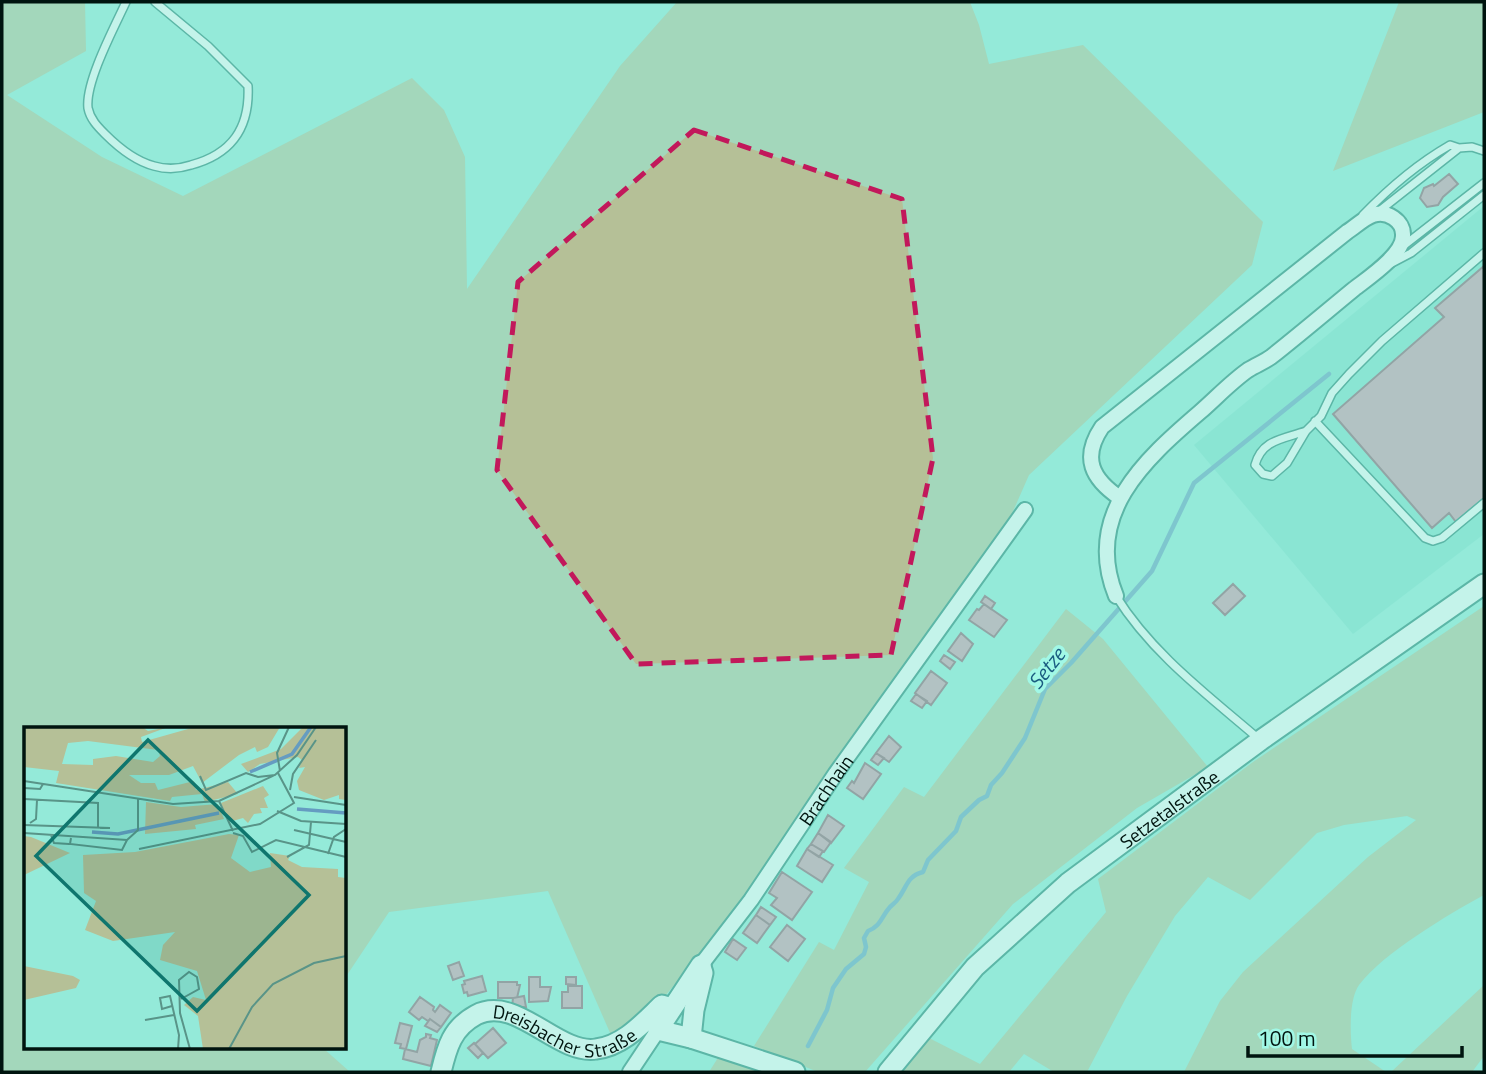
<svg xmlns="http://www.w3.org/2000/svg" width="1486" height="1074" font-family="'Titillium Web',sans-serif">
  <rect width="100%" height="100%" fill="#94ead9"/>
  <path fill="#7fe0cd" d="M1484,206V534L1353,634L1194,445Z"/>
  <path fill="#b5c097" d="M2,2H85L86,51L7,95L102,157L183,196L412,78L444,110L465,157L467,289L620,66L677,2H970L979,25L989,64L1083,45L1263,222L1252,265L1029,475L995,552L745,900L665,996L611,1035L548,891L389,912L345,978V729H26V1048H323L350,1072H2Z
    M1399,2H1484V112L1333,171Z
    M1484,606V895C1449,914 1383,953 1359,985C1349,999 1350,1032 1352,1049L1386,1072H1184L1220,1001L1243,972L1368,857L1416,820L1407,816L1344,825L1317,833L1250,900L1208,877L1175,916L1127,996L1087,1072H1054L1024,1054L1009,1072H903L929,1038L980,1064L1106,912L1098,879L1253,762Z
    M1066,609L1103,639L1208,767L1137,808L1013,904L865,1072H818L754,1046L819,942L834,950L869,882L844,868L904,787L924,797Z
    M1484,985V1056L1472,1072H1391Z
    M721,1053L767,1072H709Z"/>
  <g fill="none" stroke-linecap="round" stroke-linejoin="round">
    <path stroke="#659cc1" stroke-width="4.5" d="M808,1046L827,1010L833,988L846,969L864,954L866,947L864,938L868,931C881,926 881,917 890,907C890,907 898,900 898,899C907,887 907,876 923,872L928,860L956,831L961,817L979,800L987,796L991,785L1002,773L1025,738L1045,689L1071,663L1152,571L1194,483L1329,374"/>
  </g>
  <path fill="#d893a8" stroke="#905166" stroke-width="2" d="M1449,174L1458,184L1443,197L1438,205L1427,207L1420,198L1424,188L1433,184L1434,186Z
    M1484,266V498L1456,522L1449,513L1432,528L1333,414L1444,317L1435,308Z
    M1233,584L1245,596L1225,615L1213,603Z
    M985,596L995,603L991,609L981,602Z
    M984,604L1007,620L994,637L969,620L977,609L979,610Z
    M961,633L973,644L962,661L948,651Z
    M944,655L955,662L950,669L940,661Z
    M931,671L947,683L931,705L915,693Z
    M916,694L927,701L922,708L911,701Z
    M889,736L901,747L889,762L876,753Z
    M876,753L884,758L878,765L871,760Z
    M865,763L881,774L863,799L847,788L852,781L854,783Z
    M828,815L844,826L831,843L818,833Z
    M818,833L831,842L824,852L811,844Z
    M811,844L823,851L819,857L807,849Z
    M807,849L833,865L822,882L797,866Z
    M782,872L812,892L792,920L771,905L777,898L769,893Z
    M761,907L776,917L770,925L756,915Z
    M756,915L770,925L757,943L743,933Z
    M787,925L805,939L788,961L770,947Z
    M733,939L746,948L737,960L725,952Z
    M459,962L464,976L453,980L448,966Z
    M482,976L486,991L468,996L467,992L464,993L462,985L465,984L464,981Z
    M529,977H540V987H551L548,1001L529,1002Z
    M566,977H576V985L566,984Z
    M498,982H517V985H520L517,998H498Z
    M568,986H582V1008H562V992H568Z
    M524,996L526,1007H512L513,998Z
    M420,997L434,1007L433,1010L435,1012L440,1005L451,1013L441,1027L430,1019L428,1021L422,1017L419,1020L409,1012Z
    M430,1019L441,1027L437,1032L425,1026Z
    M400,1023L412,1026L406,1049L400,1048L401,1044L395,1043Z
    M493,1028L506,1043L488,1058L475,1044Z
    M426,1034L431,1035L430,1038L437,1040L431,1066L403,1059L405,1049L417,1052L420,1040L426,1037Z
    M474,1043L483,1053L478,1058L468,1048Z"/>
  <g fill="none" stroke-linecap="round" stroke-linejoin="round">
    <defs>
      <path id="lane" d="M126,2C115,26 85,82 88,108C90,119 98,127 105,134C119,148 135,161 154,166C168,170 179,169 191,165C232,154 250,128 248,86L208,46L155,2
        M1378,212L1459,148L1472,147L1484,151
        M1363,215C1389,188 1417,164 1450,145L1459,148
        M1402,247L1484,183
        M1392,263L1411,253L1484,195
        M1315,421L1425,538L1433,541L1442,538L1484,503
        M1306,431C1284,439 1262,439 1255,465L1263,474L1272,476L1287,463L1306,431L1321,416L1332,393L1349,374L1382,341L1484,253
        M1116,596C1152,654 1209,696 1260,740"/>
      <g id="street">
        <path d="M1116,596C1083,515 1144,460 1200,412C1216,398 1231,382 1248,370C1256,365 1264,362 1271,357C1299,335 1326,312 1354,289C1368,278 1403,255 1403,236C1404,221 1387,210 1373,215C1364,218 1355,227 1347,232L1102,427C1081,458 1092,479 1120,498"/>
        <path id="s1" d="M701,965L751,900L836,773L1025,510"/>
        <path d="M630,1072L658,1030"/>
      </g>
      <g id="secondary">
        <path d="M701,965L658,1030L691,1038L795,1072"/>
        <path d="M691,1038L694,1010L703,973L701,967"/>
        <path id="s2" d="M441,1072C447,1047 452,1028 476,1015C516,994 557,1055 596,1049C623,1046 643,1023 662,1005L672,1008"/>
        <path id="s3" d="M888,1072L975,967L1068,883L1261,740L1484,584"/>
      </g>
    </defs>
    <use href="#lane" stroke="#19796a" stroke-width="10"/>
    <use href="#street" stroke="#19796a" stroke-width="18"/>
    <use href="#secondary" stroke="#19796a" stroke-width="23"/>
    <use href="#lane" stroke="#fff" stroke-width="7"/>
    <use href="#street" stroke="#fff" stroke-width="14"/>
    <use href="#secondary" stroke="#fff" stroke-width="19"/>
  </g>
  <path d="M0 0H1486V1074H0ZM694,130L902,199L933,458L891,655L636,664L497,470L518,282Z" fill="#94ead9" fill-opacity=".55" fill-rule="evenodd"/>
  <path fill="none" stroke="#c2185b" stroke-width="5" stroke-dasharray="14 9" stroke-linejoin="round" d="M694,130L902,199L933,458L891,655L636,664L497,470L518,282Z"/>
  <g text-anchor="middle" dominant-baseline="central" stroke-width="7" stroke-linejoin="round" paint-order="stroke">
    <g font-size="19" fill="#00140f" stroke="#a1f8e6">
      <text stroke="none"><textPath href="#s1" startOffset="215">Brachhain</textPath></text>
      <text stroke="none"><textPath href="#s3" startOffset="387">Setzetalstraße</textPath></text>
      <text stroke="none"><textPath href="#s2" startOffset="164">Dreisbacher Straße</textPath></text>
    </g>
    <g font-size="21" font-style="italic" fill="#1a5b80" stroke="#a1f8e6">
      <text transform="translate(1046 668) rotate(-52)">Setze</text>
    </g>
  </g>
  <g transform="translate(24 727)">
    <rect width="322" height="322" fill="#94ead9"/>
    <path d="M0,0H118L124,4L144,0L117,10L118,15L171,0H256L244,20L233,25L231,20L215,28L178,56L169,39L145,48H105L117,56H131L134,63L170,54L172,63L204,55L214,67L181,75L178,67L148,70L146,74L32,56L35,44L0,40ZM64,14L134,23L136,29L129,35L92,29L69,32V38L38,37L44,16ZM279,0H322V73L315,72V68L300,73L275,63L273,54L281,40L275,41L278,33L274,30L236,37L224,45L217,37L257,22ZM239,59L245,68L240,71L244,81H236L238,86L230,87L224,96L219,91L205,95L197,76ZM122,75L157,80L194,77L200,92L171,98L172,102L121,107ZM205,107L215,108L207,131L226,145L247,140L246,126L266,129L264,133L278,140L314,142V150L322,151V322H179L174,289L160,278L169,270L182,273L173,244L136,233L139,218L151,205L89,214L61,203L72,174L60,166L59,128L111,125ZM0,109L7,110L46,126L0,148ZM0,239L49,249L56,253L52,261L0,273Z" fill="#b5c097" fill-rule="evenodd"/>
    <path fill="none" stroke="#659cc1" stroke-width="3.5" d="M226,45L268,27L287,0M273,82L322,86M68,105L94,107L195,86"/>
    <path fill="none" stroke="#599488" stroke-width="2" d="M256,44L253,26L265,0M176,49L182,63L222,46L234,50L251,48M0,54L149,77L195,74L251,48L273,28L292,0M0,61L16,62L19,57M266,63L269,47L292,13M270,70L322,78M0,72L74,76V101M195,74L209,104M253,84L277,94L322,97M6,96L12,92L13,73M0,98L86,101H76M270,103L322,115M0,106L103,113L114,103V72M209,106L219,109L228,125L252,113L322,130M27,108L30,116L45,117M47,111L46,117L98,123L103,113M115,122L236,97L270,76L254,46M304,127L310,110L322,102M263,130L285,118L287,95M157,272L175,262L173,250L165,245L155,253L156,286L166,322M148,279L138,282L136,271L146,269L155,308L154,322M121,293L150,288M205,322L228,280L249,257L290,236L322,229"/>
    <path fill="#0f766e" fill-opacity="0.15" stroke="#0f766e" stroke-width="3.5" d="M124,13L285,168L173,284L12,129Z"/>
    <rect width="322" height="322" fill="none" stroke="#00140f" stroke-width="3.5"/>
  </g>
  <rect width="1486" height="1074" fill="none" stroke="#00140f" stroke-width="7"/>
  <path d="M1248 1046v10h214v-10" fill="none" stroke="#00140f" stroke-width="3.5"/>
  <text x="1258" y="1046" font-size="21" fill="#00140f" stroke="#a1f8e6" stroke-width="5" paint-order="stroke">100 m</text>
</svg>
